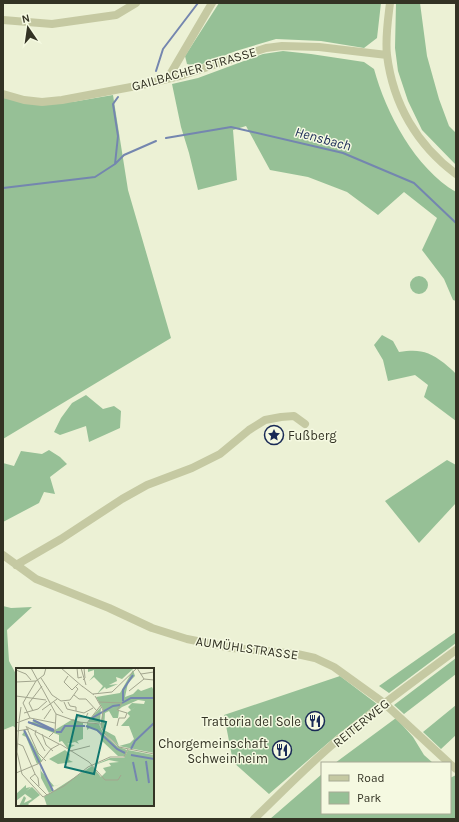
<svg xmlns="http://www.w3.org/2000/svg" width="459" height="822" font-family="Karla,sans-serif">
  <rect width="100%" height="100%" fill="#ecf1d5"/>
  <path fill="#96c096" d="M219,3H381L377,38L364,48L321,41L276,39L236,51L197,66L187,64L185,56Z
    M396,3H420L427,56L439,99L449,126L456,133V165L422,130L408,101L398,71L395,48Z
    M283,51L311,54L364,62L374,69C386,113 415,168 456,192V301L453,300L444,279L422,250L437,218L404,192L378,215L347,192L308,177L270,170L246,126L233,130L237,180L198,190L189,153L181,127L172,84L198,78L263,54Z
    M113,95L128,190L171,338L3,439V98L72,102Z
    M410 285a9 9 0 1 1 18 0a9 9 0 1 1-18 0Z
    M382,335L393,341L399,352C419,349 428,351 444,363C448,367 453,370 456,374V421L424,397L428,385L415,375L388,381L383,360L374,345Z
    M86,395L103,409L114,406L121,411L120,428L89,442L86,426L60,435L54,432L61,418L72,403Z
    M49,450L60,457L67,464L50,477L55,494L44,492L39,503L3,522V463L14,466L21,451L42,454Z
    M447,460L456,465V503L419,543L385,501Z
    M3,606L11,608L32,607L7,630L9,661L17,676V729L13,726L3,730Z
    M456,632V643L389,693L379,686Z
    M456,658V674L404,714L394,705Z
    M340,676L377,704L336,736L269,794L233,762L224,715Z
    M456,705V735L441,749L423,732Z
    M396,718L413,737L424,755L433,763H335Z
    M322,774V813H450V778L456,775V819H270Z"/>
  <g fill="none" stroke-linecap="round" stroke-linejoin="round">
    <path stroke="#7486af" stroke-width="2" d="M156,71L163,49L198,3
      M166,138L231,127L343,153L414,183L456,223
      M115,164L118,136L113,104L118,97
      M3,188L95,177L115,164L124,155L156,141"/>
    <path stroke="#c5c9a2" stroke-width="8" d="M390,3C388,20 385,38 387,55C393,104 417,145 456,174
      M3,20L52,24L116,15L136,3
      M168,78L212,3
      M3,94L24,100L42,102L62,100L147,84L183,75L266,48L282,46L319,47L387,55
      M3,555L36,579L109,608L152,628L187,639L232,648L297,654L315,658L334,667L384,703L449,763
      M16,565L61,539L122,499L147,485L192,468L220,454L249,430L265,420L281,417L294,416L305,424
      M450,764L456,769
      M254,819C282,792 309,764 339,739C377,708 417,679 456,650"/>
  </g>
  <defs>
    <symbol id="sight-ring" viewBox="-11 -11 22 22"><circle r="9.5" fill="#f5f9e1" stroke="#192a56" stroke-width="1.5"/><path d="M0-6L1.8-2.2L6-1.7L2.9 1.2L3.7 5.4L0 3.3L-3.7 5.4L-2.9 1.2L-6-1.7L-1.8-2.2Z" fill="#192a56"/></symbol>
    <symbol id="restaurant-ring" viewBox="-11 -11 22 22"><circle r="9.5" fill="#f5f9e1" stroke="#192a56" stroke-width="1.5"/><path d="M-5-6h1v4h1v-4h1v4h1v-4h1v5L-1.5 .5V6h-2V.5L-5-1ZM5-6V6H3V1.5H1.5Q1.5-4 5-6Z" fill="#192a56"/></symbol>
  </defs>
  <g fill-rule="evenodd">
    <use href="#sight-ring" x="263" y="424" width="22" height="22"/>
    <use href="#restaurant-ring" x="304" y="710" width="22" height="22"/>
    <use href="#restaurant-ring" x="271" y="739" width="22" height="22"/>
  </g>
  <g text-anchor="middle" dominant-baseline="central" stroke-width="3" stroke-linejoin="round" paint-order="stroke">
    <g font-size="13" fill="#333324" stroke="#f5f9e1">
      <text transform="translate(194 69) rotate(-16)">GAILBACHER STRASSE</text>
      <text transform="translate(247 648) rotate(8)">AUMÜHLSTRASSE</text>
      <text transform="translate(361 723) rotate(-39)">REITERWEG</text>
    </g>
    <g font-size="13" fill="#333324" stroke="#f5f9e1" text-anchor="end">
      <text x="288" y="435" text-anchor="start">Fußberg</text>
      <text x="301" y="721">Trattoria del Sole</text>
      <text x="268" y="743">Chorgemeinschaft<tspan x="268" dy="15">Schweinheim</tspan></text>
    </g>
    <g font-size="14" font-style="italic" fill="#192a56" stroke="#f5f9e1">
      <text transform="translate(323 139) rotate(15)">Hensbach</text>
    </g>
  </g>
  <g transform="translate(16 668)">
    <rect width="138" height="138" fill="#ecf1d5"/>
    <path d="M72,0H117V1L106,11L100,9L101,13L93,17L102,16L90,21L89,19L81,26L87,18L78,9L73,13L78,7V2L72,4ZM117,2L119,8L112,15L109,29L117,26L122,21L125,23L136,19L138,23V85L103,78L88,65L85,57L87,41L80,29L104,25ZM122,32L129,33L128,36L116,35L112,39L115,42L122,37L111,45L114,48L105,58H113L118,71L114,75L103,78L99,68L88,62L89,45L93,43L97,50H102L103,43H101L106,39ZM85,39L84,55L73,54L72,53ZM57,51L67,55V71L61,73L63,76L59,74L51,76L59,77L52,81L46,73L43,74V67L12,55L20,53L39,62ZM71,55L83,56L87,65L101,78L111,82L109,88H102L86,73L84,65L75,59L71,62ZM9,62L26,93L21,96L10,69L6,67ZM49,82L54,86L53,92L57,94L42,96L33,91ZM112,82L138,87V138H31L28,129L76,98L85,109L90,104L87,100L95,98L93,95L103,94L93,92L76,98L94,90H108ZM24,96L25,103L38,118L46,116L35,119L32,112L37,123L33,125L25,110ZM10,117V120L15,119L10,123L16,119L24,127L12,136L14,138H3L8,128L10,130L8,135L16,131L9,126L0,133V126Z" fill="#96c096" fill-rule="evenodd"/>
    <path fill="none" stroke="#7486af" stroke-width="2" d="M107,33V22L117,7M106,35L115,30H138M76,50L97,38L104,37M17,52L38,62M12,54L38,63M70,58L81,62L101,81L109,85M8,62L37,123M40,64H45L49,58H69M115,81L119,73L138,55M115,87L138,91M130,93L133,115M117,94L121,113"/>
    <path fill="none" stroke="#a2a58e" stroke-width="1" d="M15,0L40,46L62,54L85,56M45,0L67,19M61,0L62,10L66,9M65,0L70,17M121,0L128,11L138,12M0,2L10,6L15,12M125,6L138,4M52,8L48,14L56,22L62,16M25,10L36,27L45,33L54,32L62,21L59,18M67,12L69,10L68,0M0,14L20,13L28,7L30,0M66,18L78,27M113,23L128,11M77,26L96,24L121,0M58,27L63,31H70L81,43M0,28L30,32M79,28L87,42L85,58L88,65L103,79L138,86M38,34L47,45M48,34L51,41L68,45L77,40M52,34L54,38L60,39V43M83,34L106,35L101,42L111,45L109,50H103L101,58M26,42L41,31M17,43L13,35L26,18M8,45L22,41L31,33M60,49H70L72,45M14,50L7,35L20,13M28,51L35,41M3,53L5,39M3,54L1,84L6,106L27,129M0,55L14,50L39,55M71,55L85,37M10,58L22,85L30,93M11,59L43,76M20,62L19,66L29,83M1,63L13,61M26,66L30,77L37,83M33,69L39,63L40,46M0,75L7,78L19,106L14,110L31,127M54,83L74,78M0,105L24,95L35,81L44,76L73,94L89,112H102L105,107M19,106L22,110L23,118M27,129L48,118L72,99L94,89H108L112,81"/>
    <path fill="#0f766e" fill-opacity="0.15" stroke="#0f766e" stroke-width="2" d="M61,47L90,54L78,106L49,99Z"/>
    <rect width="138" height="138" fill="none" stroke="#333324" stroke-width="2"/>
  </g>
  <rect width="459" height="822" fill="none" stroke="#333324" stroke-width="8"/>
  <rect x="321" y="762" width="130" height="52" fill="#f5f9e1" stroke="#a7aa95"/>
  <rect x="329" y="775" width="20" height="6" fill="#c5c9a2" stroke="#a7aa95"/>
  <text x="357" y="782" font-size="12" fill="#333324">Road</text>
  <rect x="329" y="792" width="20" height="12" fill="#96c096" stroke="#a7aa95"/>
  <text x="357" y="802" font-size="12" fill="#333324">Park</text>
  <g transform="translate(28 28) rotate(347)" stroke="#f5f9e1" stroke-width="3" paint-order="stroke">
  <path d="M0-3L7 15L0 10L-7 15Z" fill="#333324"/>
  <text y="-6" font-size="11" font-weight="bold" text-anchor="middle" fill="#333324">N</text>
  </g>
</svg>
